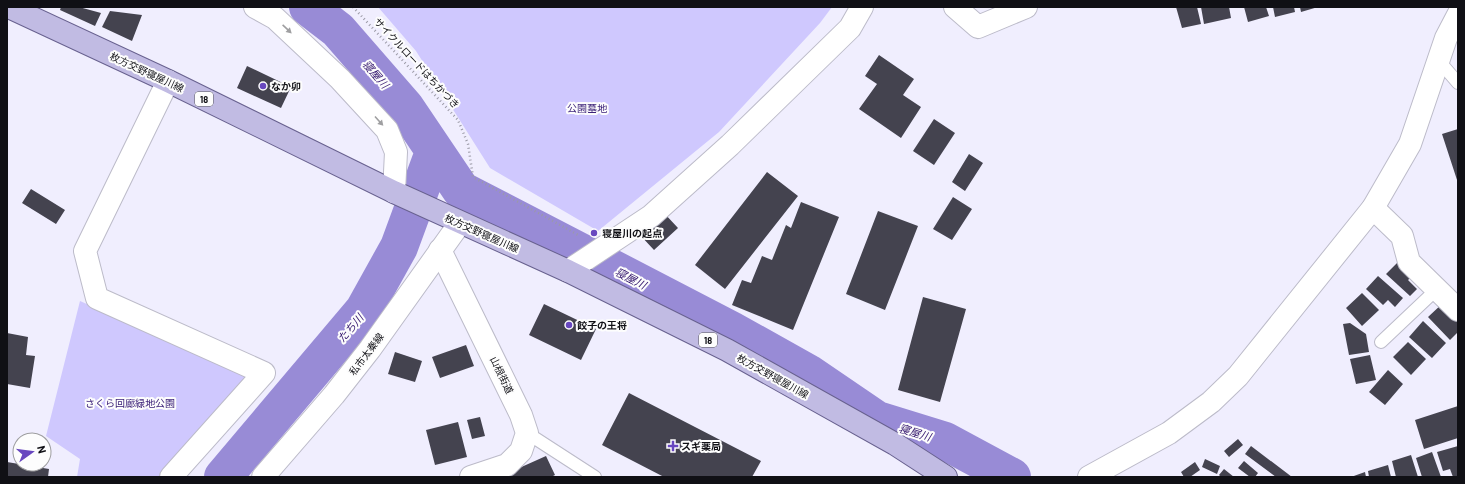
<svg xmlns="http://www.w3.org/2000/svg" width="1465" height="484" font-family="Barlow,'Noto Sans JP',sans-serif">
  <rect width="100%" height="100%" fill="#f0eefe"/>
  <path fill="#cfc8fe" d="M378,7H832L820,23L719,132L598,231L490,168L416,51Z
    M80,301L250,377L162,477H77L80,459L46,436Z"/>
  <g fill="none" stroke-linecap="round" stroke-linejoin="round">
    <path stroke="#988bd6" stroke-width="38" d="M308,7L338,30L405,107L461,190L731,330L808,373L877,420L945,441L1012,477
      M223,477L364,310L399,247L434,152"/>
  </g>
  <path fill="#44434f" d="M61,7H79L101,13L95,26L60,10Z
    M1176,7H1197L1201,24L1182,28Z
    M1201,7H1229L1231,18L1204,24Z
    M1244,7H1266L1269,16L1248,22Z
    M1273,7H1294L1295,12L1275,17Z
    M1300,7H1318L1301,12Z
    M110,11L142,15L132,41L102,27Z
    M879,55L914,79L903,95L921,107L901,138L859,109L877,84L865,76Z
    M247,66L291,87L281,108L237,88Z
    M934,119L955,133L934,165L913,151Z
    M1458,129V183L1442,134Z
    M969,154L983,163L965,191L952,182Z
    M767,172L798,196L725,289L695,265Z
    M31,189L65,210L56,224L22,203Z
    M953,197L972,209L952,240L933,229Z
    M801,202L839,217L793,330L732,305L742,280L751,283L762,256L772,260L786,225L791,228Z
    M878,211L918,226L885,310L846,294Z
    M664,213L678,228L654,250L640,235Z
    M1401,259L1415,273L1408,280L1417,289L1410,296L1386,274Z
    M1378,276L1403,298L1395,307L1388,300L1383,305L1366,289Z
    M1362,293L1379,310L1362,326L1346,308Z
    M923,297L966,309L940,402L898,390Z
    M1443,303L1458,318V332L1450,340L1428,317Z
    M544,304L596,329L581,360L529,335Z
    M1423,321L1446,343L1432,358L1409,337Z
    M1350,323L1366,334L1369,352L1349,355L1343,324Z
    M7,333L28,337L26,355L35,356L30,388L7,384Z
    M1408,342L1426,359L1411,375L1393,357Z
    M466,345L474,366L440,378L432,357Z
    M395,352L422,361L415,382L388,374Z
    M1370,355L1376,380L1356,384L1350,359Z
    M1388,370L1403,384L1385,405L1369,392Z
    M629,393L761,461L752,477H664L602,445Z
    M1458,406V438L1424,449L1415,420Z
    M480,417L485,436L472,439L467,420Z
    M458,422L467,457L435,465L426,430Z
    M1238,439L1243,445L1229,457L1224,451Z
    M1251,446L1292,477H1276L1245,454Z
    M1458,446V477H1453L1450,469L1443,471L1437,452Z
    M1432,452L1441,477H1422L1416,458Z
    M1411,455L1418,477H1396L1392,461Z
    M546,456L555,475L551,477H499Z
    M1205,459L1220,466L1217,474L1202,467Z
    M1244,461L1258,473L1255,477H1250L1238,468Z
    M7,462L49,469L48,477H7Z
    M1195,462L1200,470L1190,477H1184L1181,472Z
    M1388,465L1391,477H1369L1368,471Z
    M1224,469L1234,477H1221L1219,475Z
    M1365,472L1366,477H1351Z"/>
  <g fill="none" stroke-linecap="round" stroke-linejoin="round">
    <defs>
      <path id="lane" d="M1439,61L1458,83
        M1381,342L1437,289
        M527,433L595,477"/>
      <path id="street" d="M255,7L275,18L340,79L387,130L396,152L394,192
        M955,7L978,27L1026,7
        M168,81L85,251L97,298L264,373L171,477
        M1373,208L1402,236L1409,262L1458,310
        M440,250L521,415L527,433L521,451L507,465L471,477
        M568,271L651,216L730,145L850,28L862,7"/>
      <path id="secondary" d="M263,477L334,395L370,349L460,223
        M1089,477L1169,433L1211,402L1238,376L1373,208L1410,144L1446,38L1458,15"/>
      <path id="primary" d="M9,7L168,81L394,192L568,271L727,350L895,444L946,477"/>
    </defs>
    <use href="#lane" stroke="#bcbbc9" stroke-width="14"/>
    <use href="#street" stroke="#bcbbc9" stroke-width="24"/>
    <use href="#secondary" stroke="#bcbbc9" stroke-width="24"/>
    <use href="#primary" stroke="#68618f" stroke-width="24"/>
    <path stroke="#9b9aa6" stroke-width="2.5" stroke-dasharray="1 3" stroke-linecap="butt" d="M353,7L458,120L468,144L473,177L580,236"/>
    <use href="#lane" stroke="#fff" stroke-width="12"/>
    <use href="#street" stroke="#fff" stroke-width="22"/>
    <use href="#secondary" stroke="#fff" stroke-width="22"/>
    <use href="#primary" stroke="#c1bbe3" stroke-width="22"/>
  </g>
  <defs><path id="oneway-solid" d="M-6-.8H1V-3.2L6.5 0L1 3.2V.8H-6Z"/></defs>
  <g fill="#9f9fa1">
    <use href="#oneway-solid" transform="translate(287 29) rotate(43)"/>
    <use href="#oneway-solid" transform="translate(379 121) rotate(48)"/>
  </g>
  <g fill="#6847bf" stroke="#fdfdfd" stroke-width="1.5">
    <circle cx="263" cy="86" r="4"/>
    <circle cx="594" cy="233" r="4"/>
    <circle cx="569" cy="325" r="4"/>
    <path d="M671 440h4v4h4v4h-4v4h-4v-4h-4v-4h4z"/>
  </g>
  <g text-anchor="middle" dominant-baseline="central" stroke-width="4" stroke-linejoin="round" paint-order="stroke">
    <g fill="#fdfdfd" stroke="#57575b" stroke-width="1">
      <rect x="195" y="92" width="18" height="14" rx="3"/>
      <rect x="699" y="333" width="18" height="14" rx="3"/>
    </g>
    <g font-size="9" font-weight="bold" fill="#101015">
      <text x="204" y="99">18</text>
      <text x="708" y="340">18</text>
    </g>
    <g font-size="10" fill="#101015" stroke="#fdfdfd">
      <text transform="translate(417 63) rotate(47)">サイクルロードはちかづき</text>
      <text transform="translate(147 72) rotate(25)">枚方交野寝屋川線</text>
      <text transform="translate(482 233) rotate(24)">枚方交野寝屋川線</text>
      <text transform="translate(366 354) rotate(-53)">私市太秦線</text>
      <text transform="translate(502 375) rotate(64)">山根街道</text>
      <text transform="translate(773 376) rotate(29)">枚方交野寝屋川線</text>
    </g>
    <g font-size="10" font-weight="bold" fill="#101015" stroke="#fdfdfd" text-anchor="start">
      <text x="271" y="86">なか卯</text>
      <text x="602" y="233">寝屋川の起点</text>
      <text x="577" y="325">餃子の王将</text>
      <text x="681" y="446">スギ薬局</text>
    </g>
    <g font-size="10" fill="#3c2279" stroke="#fdfdfd">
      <text x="587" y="108">公園墓地</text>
      <text x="130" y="403">さくら回廊緑地公園</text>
    </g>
    <g font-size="11" font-style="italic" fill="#33166d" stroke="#fdfdfd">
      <text transform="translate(376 74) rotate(49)">寝屋川</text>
      <text transform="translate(631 278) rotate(27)">寝屋川</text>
      <text transform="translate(350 328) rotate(-50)">たち川</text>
      <text transform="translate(915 432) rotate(17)">寝屋川</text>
    </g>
  </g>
  <rect width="1465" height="484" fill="none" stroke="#101015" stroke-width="16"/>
  <g transform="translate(32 452) rotate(76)"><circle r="19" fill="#fdfdfd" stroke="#9e9ea0"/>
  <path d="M0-3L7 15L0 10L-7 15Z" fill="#6847bf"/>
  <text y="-6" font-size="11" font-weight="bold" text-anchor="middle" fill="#101015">N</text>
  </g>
</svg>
